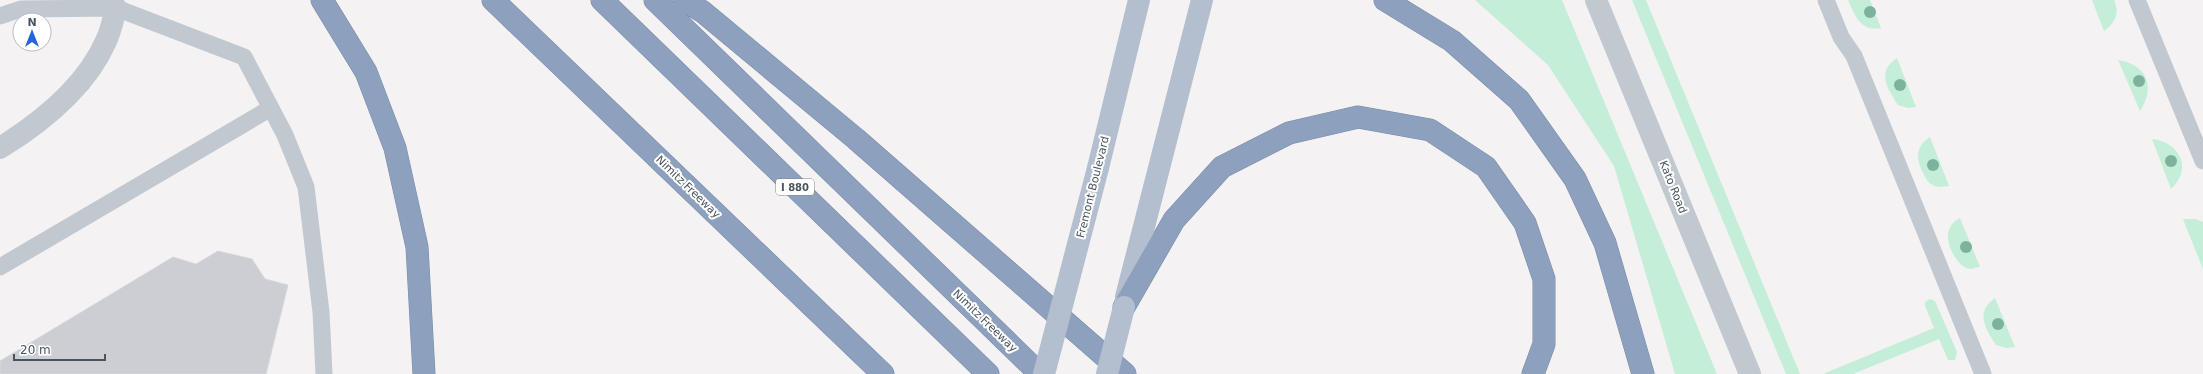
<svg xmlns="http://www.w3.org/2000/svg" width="2203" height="374" font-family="'DejaVu Sans',sans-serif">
  <rect width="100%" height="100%" fill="#f4f2f2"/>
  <path fill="#c4eed8" d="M1475,0H1562L1717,374H1675L1614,166L1548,65Z
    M1632,0H1646L1800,374H1786Z
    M1848,0H1870L1881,28C1861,32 1855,16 1848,0Z
    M2092,0H2114C2120,13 2115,23 2104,31Z
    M1897,58L1916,107L1908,108L1898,105C1887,88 1876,72 1897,58Z
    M2118,60C2147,65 2156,86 2140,111Z
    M1930,137L1949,186C1943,187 1937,188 1931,184C1925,180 1917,162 1918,154C1919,146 1924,141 1930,137Z
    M2152,139C2180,142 2193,169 2171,189Z
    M1960,218L1980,267C1977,267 1973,269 1970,269C1958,268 1947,246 1948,235C1949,226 1953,222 1960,218Z
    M2183,219H2196L2203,222V269Z
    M1995,298L2015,347L2006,348L1996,345C1985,328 1975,312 1995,298Z
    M1930,299L1935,301L1957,352L1955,360H1948L1939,339L1853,374H1823L1934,328L1925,306V302Z"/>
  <path fill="#ccced4" stroke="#d6d8dd" d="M218,251L252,259L265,279L288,285L266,374H0V361L173,257L196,264Z"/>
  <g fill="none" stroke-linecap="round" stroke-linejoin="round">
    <defs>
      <path id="highway" d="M322,0L366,72L395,148L417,247L424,374
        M493,0L883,374
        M602,0L988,374
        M655,0L1040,374
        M684,0L703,12L856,139L1125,374
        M1385,0L1452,41L1519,100L1575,179L1605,243L1643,374
        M1124,307L1174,220L1222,167L1289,133L1358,117L1430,130L1486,167L1525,223L1544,279V344L1533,374"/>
    </defs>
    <use href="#highway" stroke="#788baa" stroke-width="23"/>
    <path stroke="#c1c8d0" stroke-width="17" d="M1826,0L1841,37L1854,56L1983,374
      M2137,0L2203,161
      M0,16L21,9L116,8L244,57L285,135L306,187L321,312L324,374
      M0,267L271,108"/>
    <path stroke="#c1c8d0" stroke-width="22" d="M1596,0L1750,374
      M0,148C42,122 86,87 106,41C111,31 113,19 116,8"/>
    <path stroke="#b3bfcf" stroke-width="22" d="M1098,168L1139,0
      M1126,297L1202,0"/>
    <use href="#highway" stroke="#8da0be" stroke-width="22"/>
    <path stroke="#b3bfcf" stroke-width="22" d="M1044,374L1098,168
      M1107,374L1124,307"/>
  </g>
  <g fill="#7db39c">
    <circle cx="1870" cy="12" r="6"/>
    <circle cx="2139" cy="81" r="6"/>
    <circle cx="1900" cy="85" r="6"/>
    <circle cx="2171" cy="161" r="6"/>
    <circle cx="1933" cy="165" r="6"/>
    <circle cx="1966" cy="247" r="6"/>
    <circle cx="1998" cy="324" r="6"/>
  </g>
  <g text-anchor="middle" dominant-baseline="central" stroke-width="4" stroke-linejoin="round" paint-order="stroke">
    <rect fill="#fff" stroke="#80878f" stroke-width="1" x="776" y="179" width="38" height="16" rx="3"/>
    <g font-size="10" font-weight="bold" fill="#4a545f">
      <text x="795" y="187">I 880</text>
    </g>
    <g font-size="11" fill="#4a545f" stroke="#fff">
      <text transform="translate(688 187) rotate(44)">Nimitz Freeway</text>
      <text transform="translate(1093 187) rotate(-76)">Fremont Boulevard</text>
      <text transform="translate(1673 187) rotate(68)">Kato Road</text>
      <text transform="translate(985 321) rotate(44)">Nimitz Freeway</text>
    </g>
  </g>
  <g transform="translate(32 32)"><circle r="19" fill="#ffffff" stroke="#b7bbbf"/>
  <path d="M0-3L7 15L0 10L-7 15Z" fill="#2265de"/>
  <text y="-6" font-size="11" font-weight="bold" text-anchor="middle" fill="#4a545f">N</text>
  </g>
  <path d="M14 354v6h91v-6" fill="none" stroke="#4a545f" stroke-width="2"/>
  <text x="20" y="354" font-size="12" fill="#4a545f" stroke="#ffffff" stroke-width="3" paint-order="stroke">20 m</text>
</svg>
